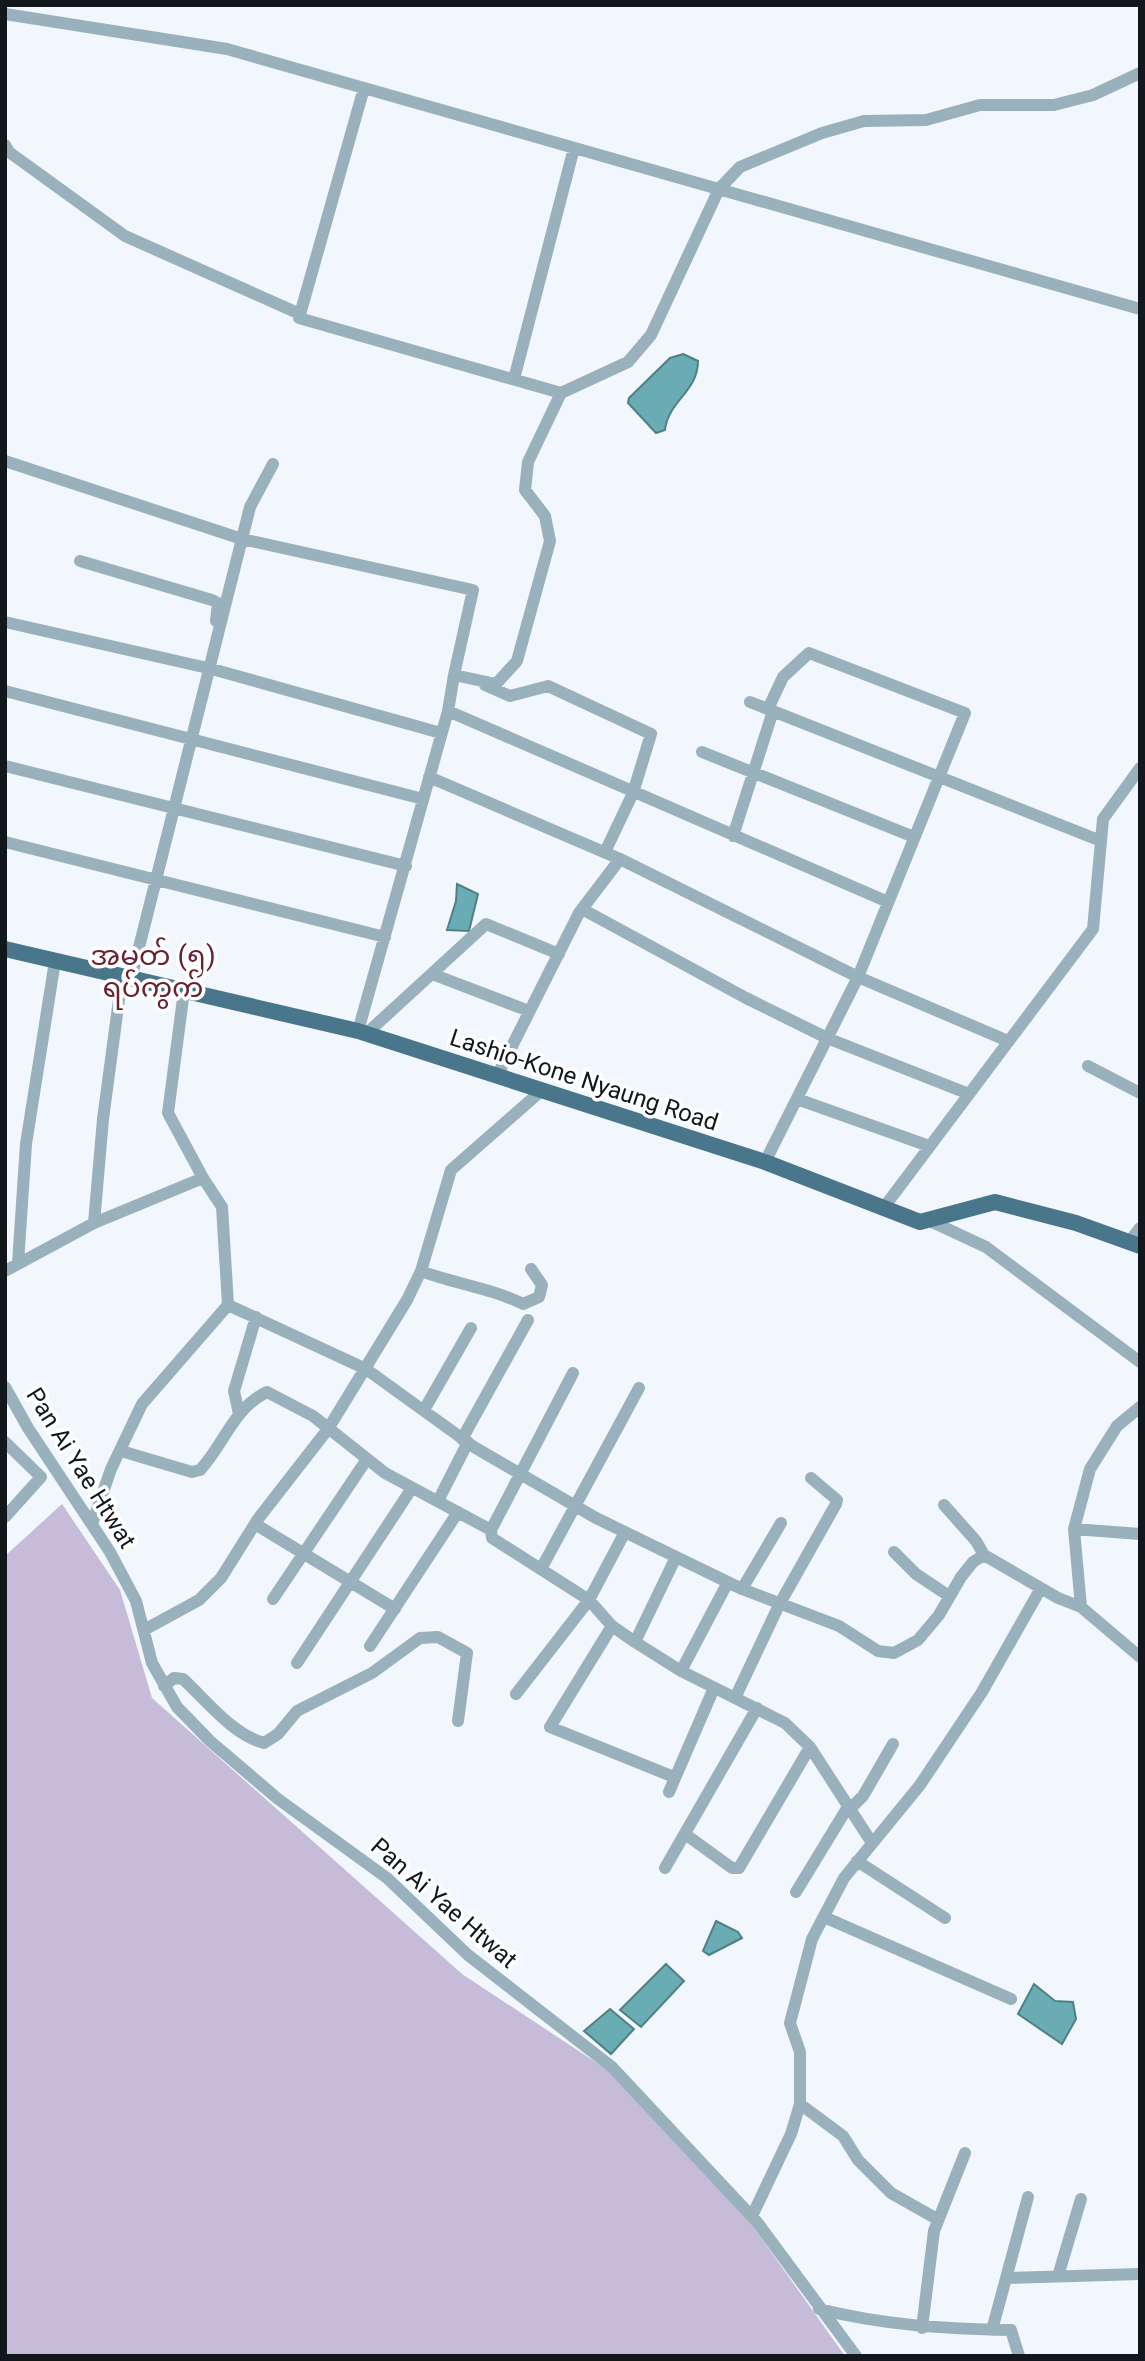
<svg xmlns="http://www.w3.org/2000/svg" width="1145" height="2361" font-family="Roboto,'Noto Sans Myanmar',sans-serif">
  <rect width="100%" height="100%" fill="#f1f7fd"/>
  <path fill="#c6bcd9" d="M62,1504L120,1590L152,1698L462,1974L609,2071L747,2218L845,2356H5V1556Z"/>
  <path fill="#6aacb4" stroke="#507f86" stroke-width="2" d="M683,354L698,361C698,392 668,401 665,430L656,433L628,403L629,398L670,358Z
    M457,884L478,894L469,931L447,930L456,901Z
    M716,1921L738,1932L742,1938L709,1955L703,1951Z
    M666,1964L684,1981L641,2027L620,2010Z
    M1034,1984L1055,2001L1073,2002L1076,2019L1062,2044L1018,2014Z
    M610,2009L634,2029L611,2054L584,2031Z"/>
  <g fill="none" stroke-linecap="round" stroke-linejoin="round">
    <path stroke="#99b1bc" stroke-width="12" d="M5,14L227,49L1140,309
      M364,88L299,318L561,393
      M5,145L9,152L125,236L300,314
      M514,379L574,148
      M5,461L242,539L473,590L454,675
      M80,561L212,600L218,603L216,621
      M5,622L212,669L441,733
      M485,685L510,696L548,686L651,734L633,793L605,852
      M5,691L423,799
      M750,702L1101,841
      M448,711L888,902
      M702,752L914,837
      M5,766L406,866
      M429,777L620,859L858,977L1008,1041
      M733,836L773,711
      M5,842L385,937
      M582,909L746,998L827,1038L969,1094
      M432,974L529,1011
      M131,979L250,507L273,464
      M358,1031L448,711L454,675L496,684L517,661L550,541L545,516L525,490L528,462L561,393L628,362L651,335L719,189L740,167L822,133L864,121L926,120L980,105H1054L1093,95L1140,73
      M366,1034L486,924L559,954
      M1088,1066L1140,1093
      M497,1076L579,913L620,859
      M797,1099L929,1146
      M765,1162L858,977L965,713L809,653L783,677L768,709
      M203,1178L222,1207L228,1305L366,1369L474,1447L596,1518L742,1589L839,1626L878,1651L894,1653L918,1640L939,1615L961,1577L973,1562L984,1555L1058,1598L1081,1607
      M885,1206L1093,929L1103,819L1140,768
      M928,1220L986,1247L1140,1362
      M94,1223L103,1119L122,977
      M1129,1242L1140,1228
      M18,1263L26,1144L55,961
      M5,1271L94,1223L203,1178L168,1113L184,991
      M421,1271C455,1284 491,1288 523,1304L539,1297L542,1285L531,1269
      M573,1373L491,1530L492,1538L589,1600L612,1626L635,1642L681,1671L785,1723L810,1747
      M5,1387L28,1428L110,1552L136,1601L152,1663L177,1707L210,1741L278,1799L387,1878L468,1955L612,2067L757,2222L856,2356
      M1140,1407L1117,1426L1090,1469L1074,1529L1081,1607L1140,1657
      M424,1410L471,1328
      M239,1414L234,1391L256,1317
      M462,1439L528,1320
      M5,1442L41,1477L5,1517
      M121,1451L192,1472L200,1470C224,1445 233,1408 267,1392L313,1416L385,1473L491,1530
      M438,1501L468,1442
      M944,1505L976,1541L984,1555
      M92,1524L111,1469L142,1404L228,1305
      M255,1524L395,1609
      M1074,1529L1140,1534
      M894,1552L916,1574L949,1596
      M541,1569L639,1388
      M742,1589L781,1523
      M273,1599L367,1459
      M612,1626L550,1727L674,1777
      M144,1630L199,1600L221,1578L258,1519L328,1429L407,1300L421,1271L451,1170L541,1091
      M635,1642L676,1557
      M370,1646L458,1512
      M297,1663L412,1488
      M681,1671L728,1582
      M164,1686L174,1678L183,1679C207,1701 233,1735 264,1743L278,1734L297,1711L372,1673L420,1638L438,1637L467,1653L458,1721
      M516,1694L589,1600L625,1532
      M735,1698L779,1605L836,1504L837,1500L811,1478
      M669,1792L714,1688
      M851,1808L863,1796L893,1744
      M685,1834L732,1868H739L810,1747L872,1843
      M857,1861L945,1918
      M665,1868L757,1708
      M796,1892L849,1805
      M824,1917L1011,1999
      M800,2104L843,2136L858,2160L891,2193L937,2219
      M752,2216L791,2134L800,2104V2052L790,2023L812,1939L844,1878L920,1785L982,1692L1041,1588
      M1058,2276L1081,2199
      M1006,2278L1140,2274
      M819,2309C883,2325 945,2329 1011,2330L1019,2356
      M922,2328L934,2231L965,2153
      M992,2330L1028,2197"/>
    <path stroke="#4a768b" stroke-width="16" d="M5,949L358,1031L765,1162L920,1222L995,1202L1076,1223L1140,1246"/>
  </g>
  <g text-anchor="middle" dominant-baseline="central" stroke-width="7" stroke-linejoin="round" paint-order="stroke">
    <g font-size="24" fill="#12171c" stroke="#fff">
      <text transform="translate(584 1080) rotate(18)">Lashio-Kone Nyaung Road</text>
      <text transform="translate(81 1468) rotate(58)">Pan Ai Yae Htwat</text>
      <text transform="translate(444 1903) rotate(41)">Pan Ai Yae Htwat</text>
    </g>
    <g font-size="28" fill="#682230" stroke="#fff">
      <text x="153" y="955">အမှတ် (၅)<tspan x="153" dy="32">ရပ်ကွက်</tspan></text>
    </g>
  </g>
  <rect width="1145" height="2361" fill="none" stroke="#12171c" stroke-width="14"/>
</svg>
